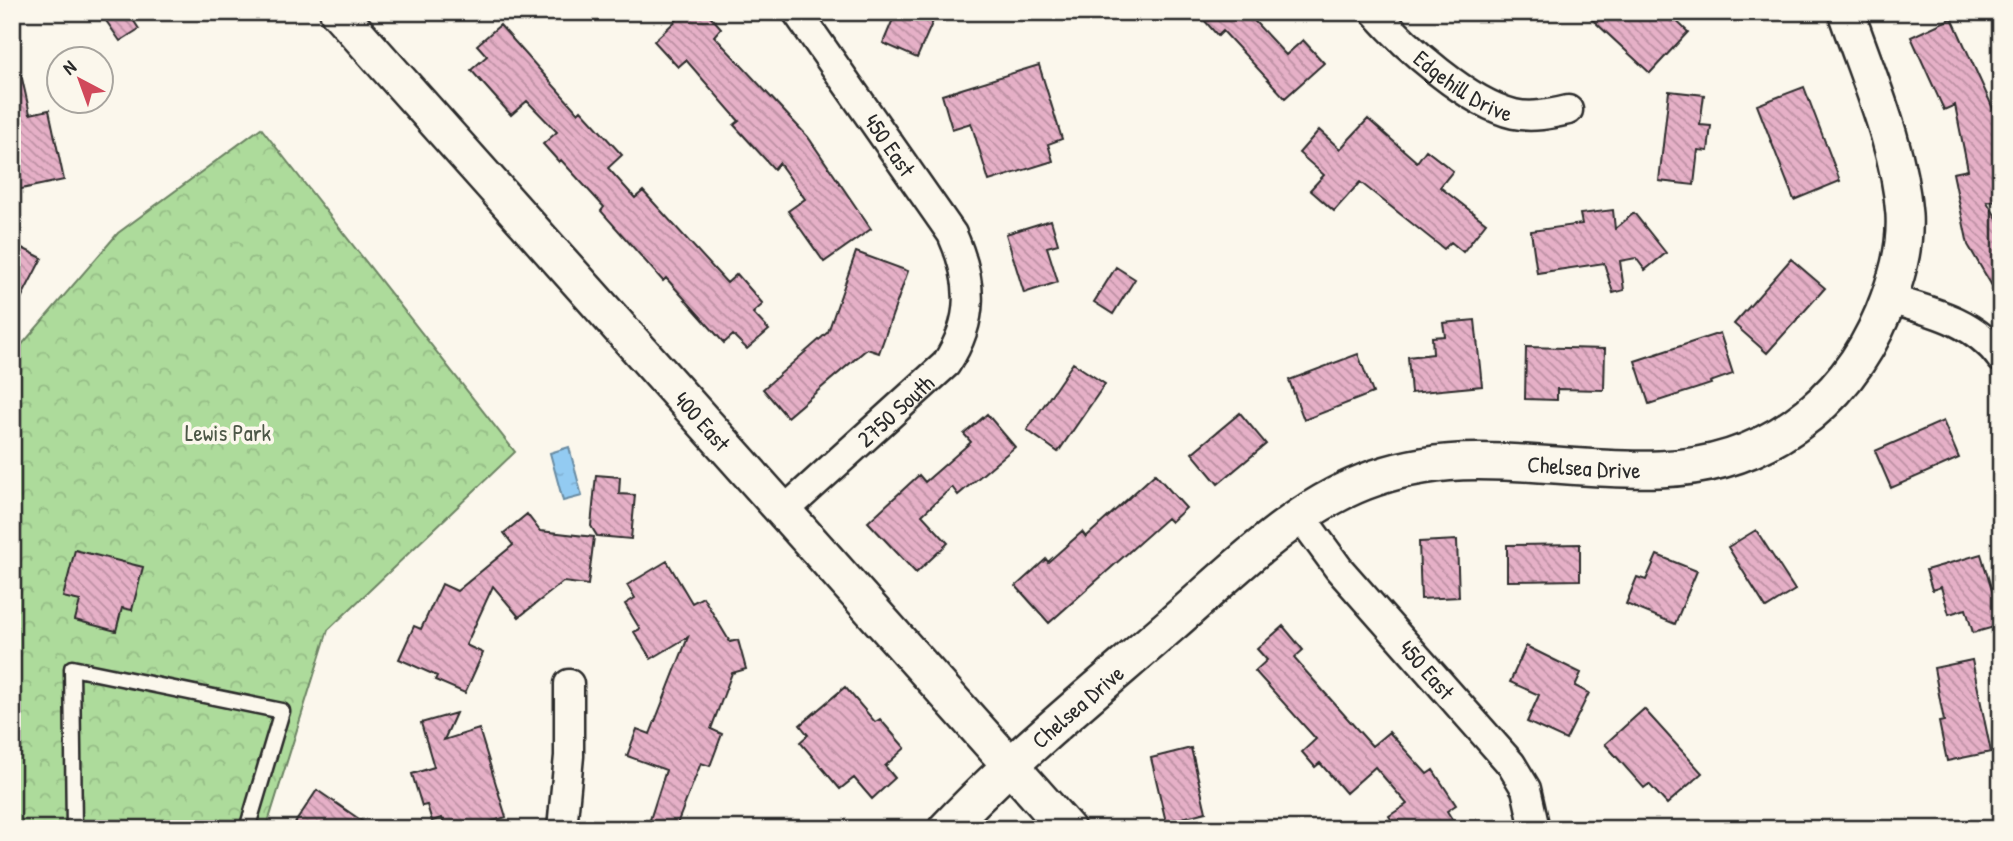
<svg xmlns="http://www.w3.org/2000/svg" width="2013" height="841" font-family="'Patrick Hand',sans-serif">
  <defs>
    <pattern id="park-crowns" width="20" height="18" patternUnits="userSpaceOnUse" patternTransform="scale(1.75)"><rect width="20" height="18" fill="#addb9b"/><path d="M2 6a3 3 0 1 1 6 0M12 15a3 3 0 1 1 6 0" fill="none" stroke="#95bc86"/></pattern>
    <pattern id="water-ripples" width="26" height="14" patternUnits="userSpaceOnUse" patternTransform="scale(1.75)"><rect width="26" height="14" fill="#93cbf2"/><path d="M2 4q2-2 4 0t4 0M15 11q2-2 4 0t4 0" fill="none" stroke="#7faed0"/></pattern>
    <pattern id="building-back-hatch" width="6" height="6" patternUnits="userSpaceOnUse" patternTransform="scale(1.75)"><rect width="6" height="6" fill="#e6b0c7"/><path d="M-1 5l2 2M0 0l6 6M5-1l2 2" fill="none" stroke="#bb8fa2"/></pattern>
  </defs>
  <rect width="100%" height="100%" fill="#fbf7ec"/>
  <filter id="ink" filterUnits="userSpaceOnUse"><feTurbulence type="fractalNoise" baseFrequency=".0143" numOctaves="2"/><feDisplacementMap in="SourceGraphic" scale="14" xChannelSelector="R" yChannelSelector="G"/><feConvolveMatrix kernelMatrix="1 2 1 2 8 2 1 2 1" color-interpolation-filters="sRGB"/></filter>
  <g filter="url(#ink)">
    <path fill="url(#park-crowns)" stroke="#6c8363" stroke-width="2" d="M261,128L515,452L328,630L266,829H12V356L118,233Z"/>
    <path fill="url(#water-ripples)" stroke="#698ba2" stroke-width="2" d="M569,447L582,496L563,501L550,453Z"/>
    <path fill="url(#building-back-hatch)" stroke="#2b2b2b" stroke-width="2" d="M100,12H128L139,29L120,41Z
      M685,12H707L721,28L714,36L808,137L871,229L824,262L788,211L805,199L779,163L774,169L734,125L739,121L686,60L678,67L654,41Z
      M896,12H937L917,58L883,43Z
      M1197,12H1246L1286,55L1303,40L1324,63L1285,98L1223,31L1218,36Z
      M1584,12H1667L1688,32L1650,73Z
      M1952,18L2001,126V199L1987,202L2001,225V301L1968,245L1953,173L1968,170L1955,105L1944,110L1911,37Z
      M500,25L578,113L581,110L622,155L608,168L635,198L643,191L727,283L737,274L763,304L753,313L769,330L747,349L733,335L724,343L666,278L663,281L601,211L604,207L561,160L559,162L543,144L557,132L527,101L511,115L471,70L487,56L477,45Z
      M1039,65L1062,139L1048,144L1053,161L989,181L971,123L952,129L942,95Z
      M21,74L30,114L49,110L64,180L12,191V75Z
      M1804,87L1840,181L1794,200L1757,105Z
      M1669,91L1704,95L1700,125L1711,126L1708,151L1698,150L1694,185L1659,181Z
      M1368,119L1417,162L1426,150L1453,171L1440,187L1486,223L1463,252L1451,242L1444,249L1360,182L1334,211L1310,190L1324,175L1299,153L1319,130L1340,149Z
      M1613,210L1615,229L1634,213L1666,253L1645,270L1636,258L1620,261L1624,290L1613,293L1604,263L1537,273L1531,231L1582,224L1580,214Z
      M1051,220L1058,244L1047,247L1058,282L1024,293L1006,234Z
      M12,243L42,258L12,316Z
      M856,252L908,271L879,353L867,349L787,417L763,389L828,332Z
      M1791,259L1825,288L1767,353L1734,324Z
      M1116,267L1135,279L1113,314L1094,302Z
      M1475,320L1482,386L1411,393L1408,357L1433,354L1432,337L1445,336L1443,323Z
      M1720,333L1733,374L1710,382L1711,384L1649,404L1635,361Z
      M1526,347L1605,349L1604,390L1557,389V400L1525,399Z
      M1358,354L1373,393L1304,420L1289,380Z
      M1073,363L1105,384L1058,452L1027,430Z
      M1240,413L1266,444L1218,484L1192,453Z
      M987,414L1015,447L958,495L952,487L922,515L948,543L916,573L868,522L919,475L925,482L971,442L964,434Z
      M1943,421L1959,458L1891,488L1875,451Z
      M1155,474L1186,508L1171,522L1167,518L1049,623L1016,586L1046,559L1048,562L1082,532L1086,537Z
      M596,475L620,477L619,494L635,495L631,539L597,536L591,526Z
      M527,514L540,531L594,537L588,585L563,582L519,617L493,586L466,645L483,653L465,693L435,680L437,676L399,659L414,626L421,629L442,584L457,591L513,545L504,533Z
      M1756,530L1795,590L1766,608L1728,547Z
      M1457,540L1459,597L1421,599L1419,542Z
      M1580,544V580L1507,581V545Z
      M75,550L143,567L132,610L122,608L116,631L75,620L80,601L63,597Z
      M1981,554L1993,594L2001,591V625L1973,633L1966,609L1949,614L1941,587L1932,590L1926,570Z
      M1657,555L1697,571L1675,624L1626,604L1637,577L1646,580Z
      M667,561L692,603L703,597L730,642L738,640L746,669L732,673L711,729L722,734L710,766L701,763L675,829H647L666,770L627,756L637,729L650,734L688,637L651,659L634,632L640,629L625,604L635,598L627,585Z
      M1283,626L1303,650L1294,658L1372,746L1389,732L1427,774L1433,770L1456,805L1447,811L1458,829H1397L1389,816L1407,804L1375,767L1346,793L1320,763L1315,767L1302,752L1316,739L1255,671L1267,660L1257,649Z
      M1526,646L1581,673L1575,686L1589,693L1566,740L1527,722L1539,695L1510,682Z
      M1972,660L1991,752L1947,761L1939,722L1944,721L1934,668Z
      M845,687L875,722L880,719L905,748L885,766L895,778L872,799L854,778L840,789L800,742L808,735L800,725Z
      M1644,709L1702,773L1667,804L1649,784L1644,788L1605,744Z
      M456,713L444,740L479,729L506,817L468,829H446L442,818L432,821L427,805L422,806L412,774L434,767L421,723Z
      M1191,748L1206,812L1166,822L1151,758Z
      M317,790L365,823L374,829H291Z"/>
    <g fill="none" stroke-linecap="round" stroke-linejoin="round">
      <defs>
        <path id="service" d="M74,829L72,668L282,711L247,829"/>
        <g id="minor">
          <path id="s1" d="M1375,12C1406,47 1468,103 1514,114C1532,118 1551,114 1568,110"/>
          <path d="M1889,299C1930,311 1975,321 2001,358"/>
          <path id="s2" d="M784,511L946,364C975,320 973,281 952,234L797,12"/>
          <path id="s3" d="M1301,517L1339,569L1511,764L1526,789L1535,829"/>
          <path d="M562,829L569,756V684"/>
        </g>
        <g id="tertiary">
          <path id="s4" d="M338,12L1067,829"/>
          <path id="s5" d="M946,829C1016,755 1095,691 1172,624C1231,573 1290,511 1364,482C1465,442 1556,473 1659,469C1762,466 1844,407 1883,313C1896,281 1906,249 1904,214C1899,145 1868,77 1846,12"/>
        </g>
      </defs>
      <use href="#service" stroke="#2b2b2b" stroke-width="19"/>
      <use href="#minor" stroke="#2b2b2b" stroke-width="33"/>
      <use href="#tertiary" stroke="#2b2b2b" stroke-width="40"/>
      <use href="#service" stroke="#fbf7ec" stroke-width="14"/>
      <use href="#minor" stroke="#fbf7ec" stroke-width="28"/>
      <use href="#tertiary" stroke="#fbf7ec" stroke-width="35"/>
    </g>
  </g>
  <g text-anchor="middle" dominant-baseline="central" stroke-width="7" stroke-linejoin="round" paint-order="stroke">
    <g font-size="23" fill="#2b2b2b" stroke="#fbf7ec">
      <text stroke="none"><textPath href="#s1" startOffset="116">Edgehill Drive</textPath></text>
      <text transform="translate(890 145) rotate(55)">450 East</text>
      <text stroke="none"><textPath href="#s2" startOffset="150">2750 South</textPath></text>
      <text stroke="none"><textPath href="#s4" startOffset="548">400 East</textPath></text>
      <text stroke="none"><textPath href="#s5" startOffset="768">Chelsea Drive</textPath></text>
      <text stroke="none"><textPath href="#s3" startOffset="198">450 East</textPath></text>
      <text stroke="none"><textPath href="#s5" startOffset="180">Chelsea Drive</textPath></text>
    </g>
    <g font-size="23" fill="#4c5747" stroke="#fbf7ec">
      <text x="228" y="432">Lewis Park</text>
    </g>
  </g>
  <rect width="2013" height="841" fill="none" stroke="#fbf7ec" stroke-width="42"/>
  <rect x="21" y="21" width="1971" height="799" fill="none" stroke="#2b2b2b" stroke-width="2.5" filter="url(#ink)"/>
  <g transform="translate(80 80) rotate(319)"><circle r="33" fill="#fbf7ec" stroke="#a8a59f" stroke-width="2"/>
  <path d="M0-5L12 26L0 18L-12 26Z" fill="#d1495b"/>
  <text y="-10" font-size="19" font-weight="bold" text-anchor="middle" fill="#2b2b2b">N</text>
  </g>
</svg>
